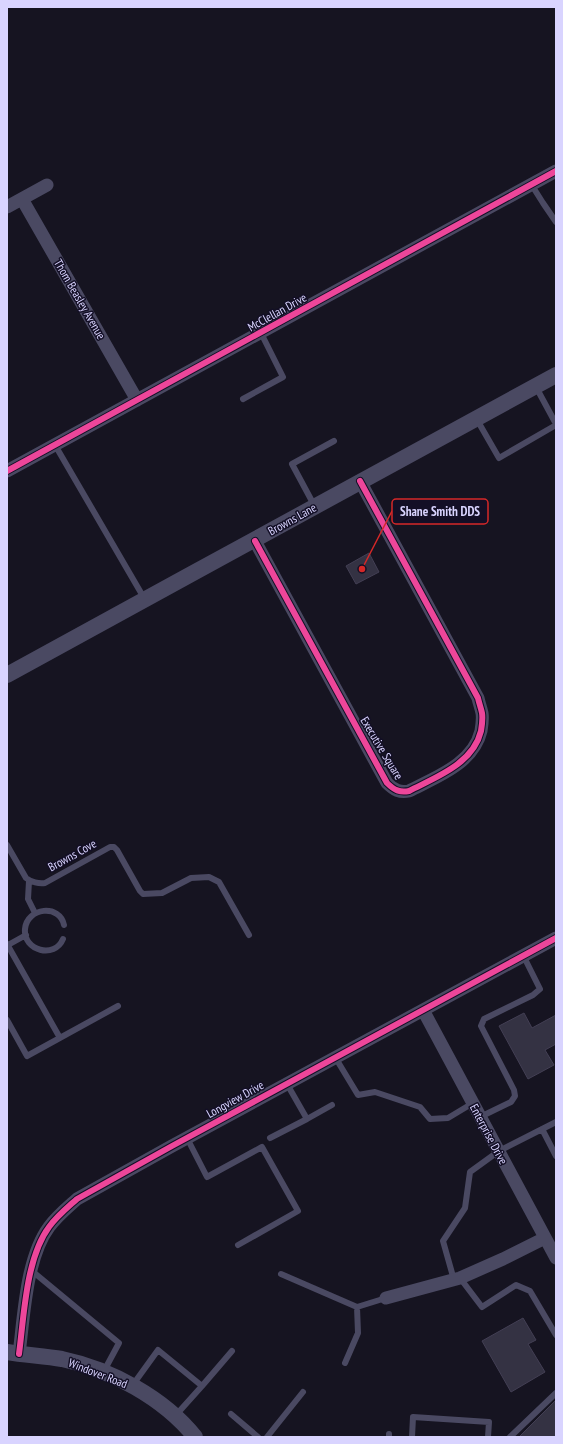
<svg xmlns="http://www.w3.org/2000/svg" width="563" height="1444" font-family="'PT Sans Narrow',sans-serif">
  <rect width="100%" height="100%" fill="#161421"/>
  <path fill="#343243" stroke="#433f54" d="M369,553L379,572L356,584L346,566Z
    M524,1013L532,1028L556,1015V1044L545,1050L554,1065L528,1079L499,1026Z
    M523,1318L536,1340L528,1344L545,1372L511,1392L482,1341Z
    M556,1400V1437H519Z"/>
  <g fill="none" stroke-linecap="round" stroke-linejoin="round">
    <path stroke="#4a4962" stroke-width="6" d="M531,184L543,203L556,222
      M536,387L556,424
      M243,399L283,377L261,333
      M476,418L499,458L556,425
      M55,445L144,598
      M314,505L292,464L334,441
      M7,845L26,878C31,882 39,884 45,883L110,847H114L117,850L140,891L143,894L162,893L191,878L209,877L219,882L249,935
      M29,881L28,899L35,913
      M63,939C55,959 23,951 25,929C27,907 60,904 64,925
      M7,944L60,1038
      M8,945L26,935
      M7,1020L27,1056L118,1006
      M335,1057L358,1095L375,1092L420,1107L430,1119L448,1118L473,1103
      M480,1117L511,1102L515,1096L514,1090L481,1026L484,1019L533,995L540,989L523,955
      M307,1119L332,1105
      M542,1129L556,1156
      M187,1138L207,1177L262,1147L298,1211L238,1245
      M270,1138L307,1119L287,1084
      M32,1271L119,1343L104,1371
      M281,1274L357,1307L386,1298
      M460,1278L482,1307L516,1285L530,1291L556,1335
      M454,1280L443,1241L465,1208L470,1172L499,1151L556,1122
      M345,1363L358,1333L357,1307
      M132,1386L158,1350L202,1386L176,1415
      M202,1386L232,1351
      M231,1414L258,1437
      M267,1437L303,1392
      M389,1437V1434
      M412,1437L413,1417L489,1422L488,1437
      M510,1437L556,1393"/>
    <path stroke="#4a4962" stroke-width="13" d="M22,199L137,400
      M7,207L47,185
      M7,471L556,171
      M255,541L387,783C394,790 400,793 409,791C436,777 473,764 481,731C482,725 483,719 482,713C481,708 479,703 478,698L360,481
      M423,1010L556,1258
      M386,1298L460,1278L503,1259L545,1238
      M19,1354C24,1316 26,1258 49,1227C57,1216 67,1208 77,1199L172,1146L556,938"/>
    <path stroke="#4a4962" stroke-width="16" d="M7,675C190,575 373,474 556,375
      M7,1352C25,1355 44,1356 62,1359C110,1369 164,1398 195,1437"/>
    <defs>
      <path id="cycleway" d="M7,471L556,171
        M255,541L387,783C394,790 400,793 409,791C436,777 473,764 481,731C482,725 483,719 482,713C481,708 479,703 478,698L360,481
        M19,1354C24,1316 26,1258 49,1227C57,1216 67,1208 77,1199L172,1146L556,938"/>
    </defs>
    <use href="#cycleway" stroke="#130f26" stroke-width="8"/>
    <use href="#cycleway" stroke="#ed469a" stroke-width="6"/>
  </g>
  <g text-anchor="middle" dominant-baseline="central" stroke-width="3" stroke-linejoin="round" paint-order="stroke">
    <g font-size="12" fill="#d9d4ff" stroke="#130f26">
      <text transform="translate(80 299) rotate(60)">Thom Beasley Avenue</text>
      <text transform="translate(277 312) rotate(-29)">McClellan Drive</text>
      <text transform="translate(292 519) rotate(-29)">Browns Lane</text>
      <text transform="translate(382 748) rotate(59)">Executive Square</text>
      <text transform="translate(72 855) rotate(-29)">Browns Cove</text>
      <text transform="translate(235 1099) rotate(-29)">Longview Drive</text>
      <text transform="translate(489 1134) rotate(62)">Enterprise Drive</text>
      <text transform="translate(98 1373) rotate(21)">Windover Road</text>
    </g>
  </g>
  <path fill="none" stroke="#d62828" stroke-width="1.5" d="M362 569L392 511"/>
  <circle fill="#d62828" stroke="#130f26" stroke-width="1.5" cx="362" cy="569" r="4"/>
  <rect fill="#130f26" stroke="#d62828" stroke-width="1.5" x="392" y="499" width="96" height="25" rx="4"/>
  <g font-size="13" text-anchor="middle" font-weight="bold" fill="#d9d4ff">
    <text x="440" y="516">Shane Smith DDS</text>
  </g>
  <rect width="563" height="1444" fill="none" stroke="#d9d4ff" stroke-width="16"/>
</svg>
